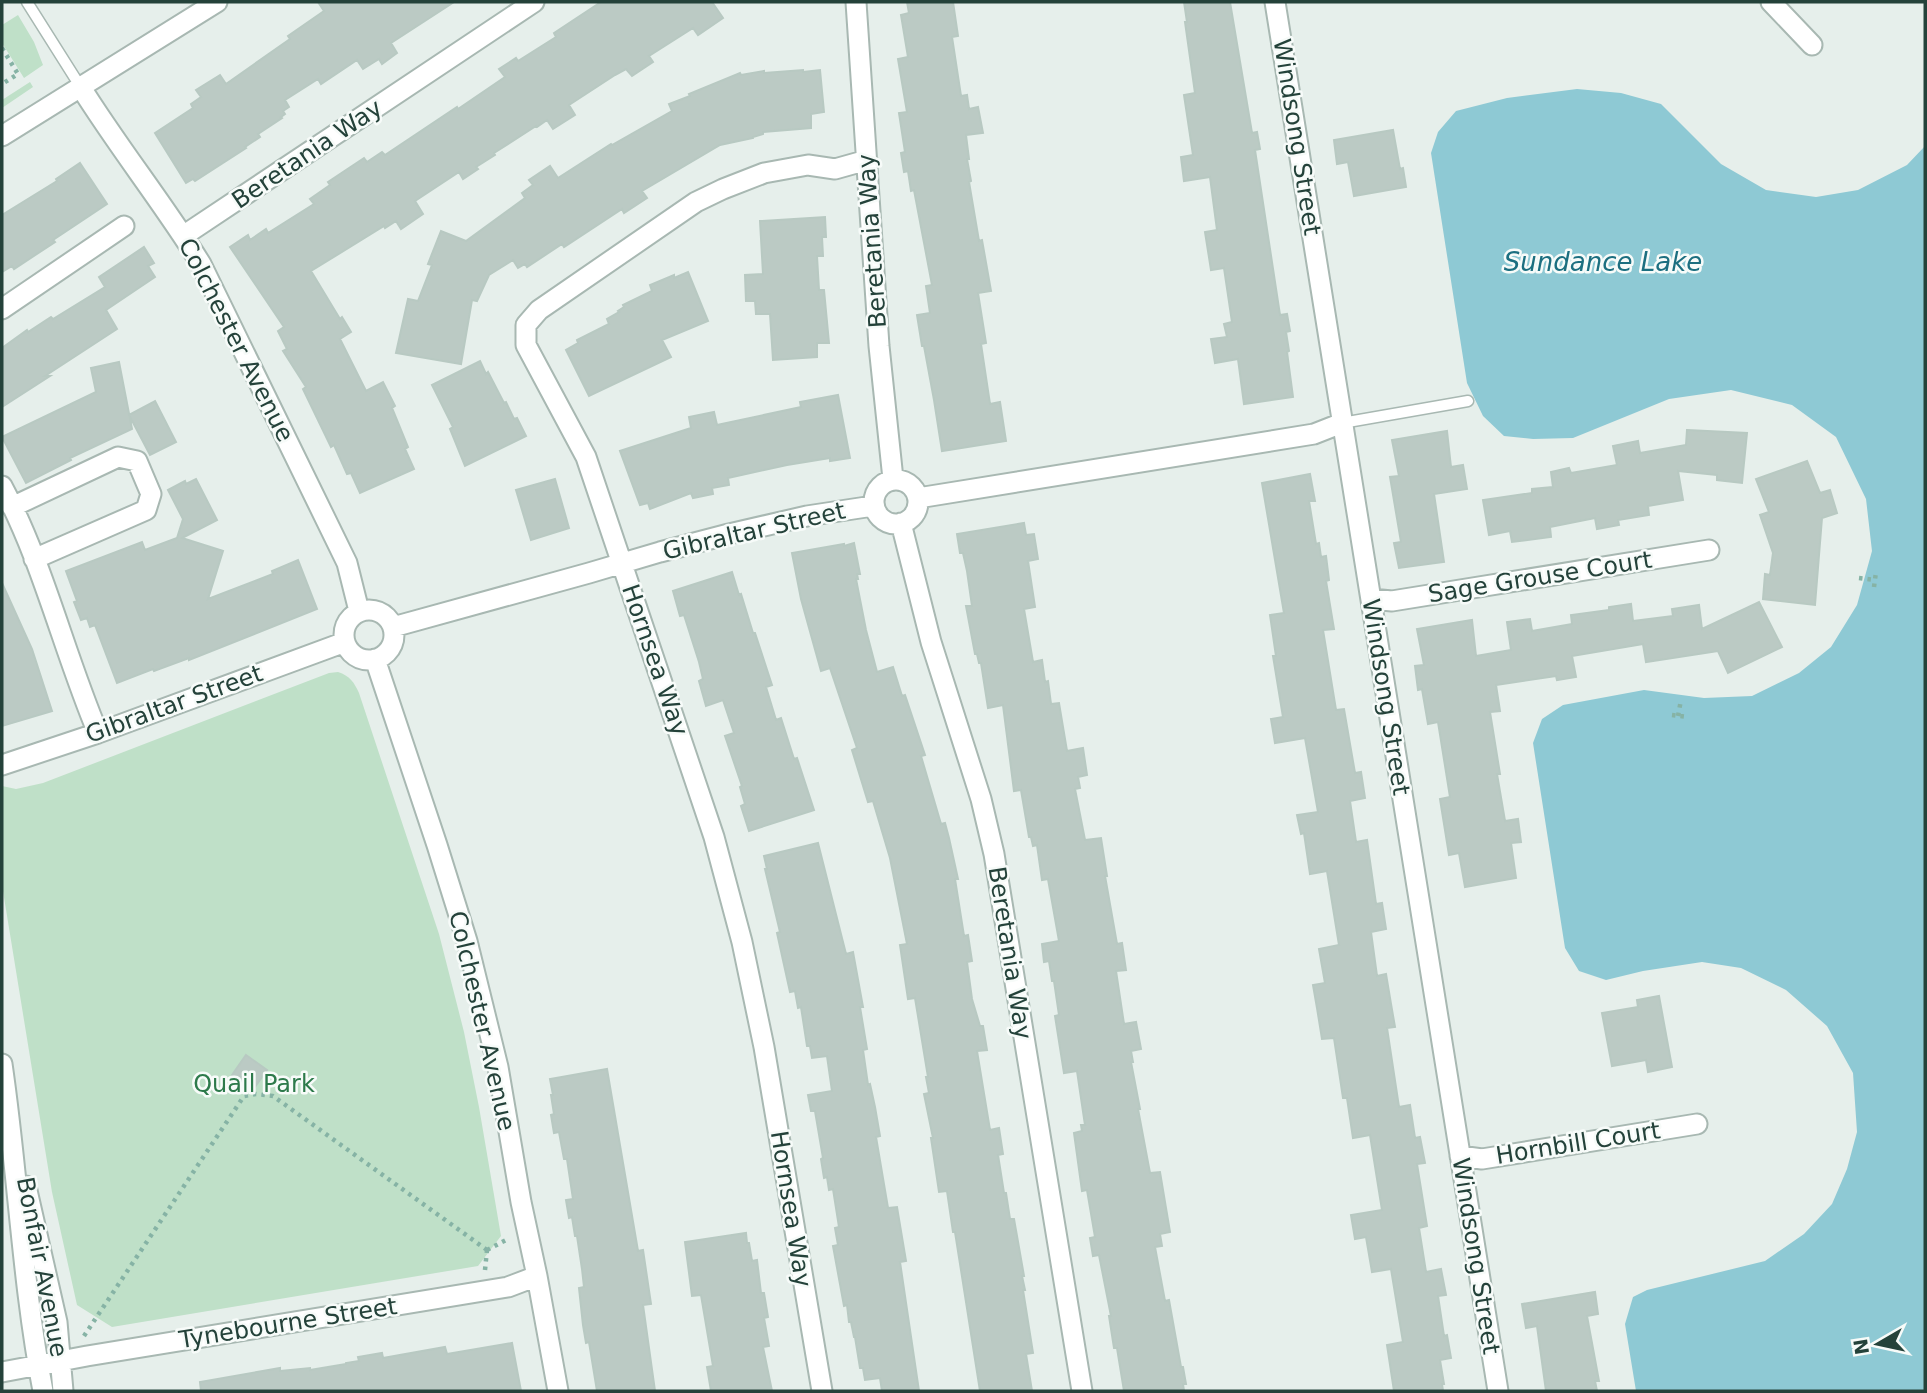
<svg xmlns="http://www.w3.org/2000/svg" width="1927" height="1393" font-family="'DejaVu Sans',sans-serif">
  <rect width="100%" height="100%" fill="#e6efeb"/>
  <path fill="#bfe0c8" d="M18,15L34,42L43,65L24,78L2,43V25Z
    M30,82L33,87L2,108V100Z
    M338,672C350,676 354,682 359,693L439,934L464,1032L479,1107L501,1236L478,1266L112,1327L77,1305L52,1192L2,885V786L16,789L43,783L329,673Z"/>
  <path fill="#8ec9d4" d="M1577,89L1621,93L1661,104L1721,164L1766,190L1816,197L1858,190L1907,165L1925,146V1391H1636L1625,1324L1633,1297L1647,1290L1765,1261L1804,1234L1832,1204L1847,1169L1857,1132L1853,1073L1827,1026L1786,990L1741,968L1702,962L1643,971L1606,980L1579,971L1565,948L1533,743L1542,719L1563,705L1644,690L1704,698L1752,696L1799,673L1831,647L1857,605L1872,551L1866,499L1836,437L1792,405L1731,390L1669,399L1573,438L1533,439L1504,436L1483,416L1467,383L1431,153L1438,132L1456,111L1507,98Z"/>
  <path fill="#bbcac4" stroke="#b8c9c2" stroke-width="2" d="M318,2H454L391,43L397,53L382,64L379,59L363,69L357,60L321,84L318,79L285,100L289,107L283,111L285,114L281,117L282,118L258,134L260,137L245,147L246,148L195,181L193,179L186,183L155,133L193,108L191,104L201,97L196,90L220,75L226,84L290,39L288,36L324,11Z
    M601,2H712L723,18L698,35L693,28L649,56L653,62L632,76L626,69L615,75L569,105L575,115L553,129L547,120L537,127L536,126L494,153L495,155L476,167L478,169L463,179L459,172L415,201L423,214L401,229L396,221L385,228L384,226L311,271L340,319L342,317L351,332L340,339L366,391L383,382L395,406L392,408L408,447L405,449L414,469L360,493L351,473L347,474L334,445L331,447L303,389L306,387L283,351L287,349L278,331L284,327L230,247L248,235L250,240L266,229L268,233L314,204L310,199L330,185L328,182L364,158L367,162L382,152L385,155L457,107L458,109L505,77L499,69L516,58L518,61L556,37L554,33Z
    M907,2H953L958,36L952,37L961,96L967,95L969,109L978,107L983,133L966,135L969,159H967L971,181L969,182L979,241L982,240L991,291L978,293L986,343L981,344L990,404L1000,402L1006,441L942,451L934,400L924,346H922L917,315L930,313L926,286L932,285L914,190L911,191L908,171L904,172L901,153L905,152L899,113L907,112L898,59L908,57L901,15L909,13Z
    M1184,2H1230L1252,133L1257,132L1260,149L1255,150L1280,315L1287,314L1290,331L1286,332L1289,351L1287,352L1293,397L1244,404L1238,359L1215,363L1211,339L1227,337L1224,324L1232,322L1224,268L1211,270L1205,232L1217,230L1210,177L1184,181L1181,157L1193,155L1184,95L1195,93L1185,22H1187Z
    M803,70V72L820,70L824,112L811,114V128L763,132V134L753,137V138L720,145L642,191L647,198L624,213L622,209L564,247L562,244L527,267L525,264L518,268L513,260L489,275L477,301L472,300L461,364L396,353L408,299L418,301L432,265L428,264L441,231L466,241L525,198L522,193L533,185L529,180L550,166L558,178L611,144L612,145L672,111L669,104L690,96L689,94L740,73L741,75L764,71V73Z
    M1393,130L1400,169L1403,168L1406,187L1354,196L1348,162L1337,164L1334,140Z
    M80,163L107,204L53,240L55,242L14,269L12,266L2,272V215L57,181L56,179Z
    M825,217L826,237H822L823,256H817L819,290H824L829,343H817V357L773,360L770,314H756L755,301H746L745,275L763,274L760,221Z
    M144,247L154,263L148,266L155,277L106,310L117,329L45,376H50L2,407V348L27,330L28,332L51,317L53,319L105,287L99,277Z
    M688,272L708,321L662,340L671,357L589,396L566,350L578,343L577,340L609,324L607,319L619,312L618,311L624,307L623,305L652,291L650,285L674,275V278Z
    M480,361L486,374L488,372L504,403L506,402L514,419L517,418L526,436L465,466L450,429L453,427L432,385Z
    M119,362L132,429L70,458L71,460L26,483L2,437L96,392L91,368Z
    M838,395L850,458L830,461V458L787,465L728,478L729,485L712,488L713,494L693,498L691,493L650,509L648,503L640,505L620,451L691,428L689,417L714,412L717,425L801,407L800,402Z
    M155,401L176,442L150,455L129,415Z
    M1687,430L1747,433L1742,483L1717,480V475L1678,471L1683,500L1648,506L1649,515L1618,520L1619,525L1597,529L1595,518L1550,527L1551,537L1512,542L1510,531L1489,535L1483,500L1532,493V489L1553,487L1551,472L1569,468L1571,473L1617,465L1613,446L1638,441L1640,453L1686,445Z
    M1447,431L1451,467L1463,465L1467,489L1434,494L1444,562L1399,568L1394,543L1401,542L1390,477L1399,476L1392,440Z
    M1807,461L1820,493L1830,490L1837,513L1822,518L1815,605L1763,599L1765,574L1770,575L1773,553L1760,515L1769,512L1756,479Z
    M1310,474L1315,501H1309L1316,544L1319,543L1321,557L1326,556L1329,580L1326,581L1334,629L1323,630L1336,710L1344,709L1355,773L1361,772L1365,798L1350,801L1356,842L1367,840L1376,904L1382,903L1386,929L1371,932L1377,976L1386,974L1391,1004L1395,1027L1387,1028L1399,1107L1410,1105L1415,1138L1420,1137L1425,1163L1417,1164L1427,1226L1419,1228L1426,1272L1441,1269L1446,1295L1438,1296L1444,1336L1447,1335L1451,1358L1440,1360L1444,1384H1442L1443,1391H1394L1387,1345L1403,1342L1391,1269L1372,1272L1366,1237L1355,1239L1351,1215L1382,1210L1370,1135L1353,1138L1347,1098H1343L1334,1038L1322,1039L1317,1008L1313,985L1325,983L1319,949L1339,945L1327,871L1310,874L1304,833L1301,834L1297,815L1318,812L1305,738L1275,743L1271,719L1283,717L1273,656H1276L1270,615L1284,613L1262,483Z
    M196,479L217,520L182,538L223,551L208,599L273,574L272,571L298,560L317,609L189,660V658L154,671L153,669L117,683L95,625L90,627L87,618L81,620L74,602L77,601L66,571L142,542L145,550L177,538L183,519L168,490L185,481L186,484Z
    M555,479L569,528L531,540L516,490Z
    M1024,523L1026,535L1034,534L1038,559L1028,561L1035,607L1024,609L1033,662L1042,660L1045,682L1048,681L1051,704L1059,703L1067,751L1083,748L1087,775L1078,777L1080,788L1075,789L1085,840L1101,838L1107,876H1105L1117,944L1122,943L1126,970L1116,971L1124,1024L1136,1022L1141,1049L1131,1051L1133,1062H1131L1140,1109H1138L1150,1173L1160,1172L1170,1232L1160,1234L1162,1246L1155,1247L1165,1301L1169,1300L1181,1367H1183L1186,1384H1183L1184,1391H1124L1117,1348H1114L1109,1316H1111L1099,1255L1093,1256L1090,1238L1095,1237L1087,1190L1082,1191L1074,1133L1082,1131L1081,1125H1085L1077,1071L1064,1073L1055,1016L1059,1015L1054,981H1052L1049,961L1044,962L1042,944L1059,941L1048,879L1042,880L1037,845L1033,846L1031,837H1029L1021,790L1014,791L1003,705L988,708L981,663H979L977,654H975L966,606H972L967,571L963,553H960L957,534Z
    M854,543L860,574H857L858,579H856L866,630L877,672L893,667L902,696L905,695L925,755L921,756L941,824L945,823L949,838L958,879H955L964,936L968,935L972,961L967,962L972,999L980,1026H983L987,1050L977,1051L990,1130L999,1128L1003,1154L998,1155L1004,1193H1006L1010,1219H1014L1024,1276H1022L1025,1290H1023L1033,1353L1026,1354L1032,1391H980L955,1232H953L947,1191L939,1192L931,1138H933L924,1094L929,1093L926,1077H928L915,998L908,999L900,945L907,944L890,858L873,801L868,802L852,750L857,748L830,668L821,671L801,599L792,553L844,544V546Z
    M732,572L739,595L741,594L753,633H755L772,685L766,687L776,720L781,718L794,759L797,758L814,810L749,831L741,806L745,804L740,787L742,786L725,736L734,733L723,700L706,706L699,681L703,679L699,662L684,615L680,616L673,591Z
    M2,583L32,649L52,711L2,726Z
    M1759,602L1782,647L1728,673L1718,651L1646,662L1643,644L1572,656L1576,677L1557,680L1556,676L1496,685L1500,711L1490,712L1500,774H1497L1505,821L1518,819L1521,842L1511,843L1516,878L1465,887L1459,853L1449,855L1440,799L1450,797L1438,722L1428,724L1422,689L1418,690L1415,666L1424,665L1417,629L1472,620L1476,656L1511,650L1507,622L1530,619L1532,631L1572,624L1571,615L1609,610V607L1631,604L1633,621L1673,616L1672,609L1699,605L1702,629Z
    M818,843L846,954L853,952L863,1007H860L867,1049L863,1050L868,1085L870,1084L875,1107L880,1136L876,1137L888,1208L897,1207L906,1261L900,1262L919,1391H882L880,1378L865,1380L863,1368H860L855,1337H854L851,1322H849L847,1305L844,1306L833,1246L838,1245L835,1228L839,1227L833,1189L829,1190L827,1177L824,1178L821,1159L823,1158L815,1111H811L808,1095L832,1091L827,1056L812,1058L810,1046H807L801,1007L798,1008L795,991L790,992L777,933L780,932L765,869H767L764,856Z
    M1659,996L1672,1067L1648,1072L1646,1060L1612,1066L1602,1013L1638,1007L1637,1000Z
    M246,1055L267,1070L252,1091L232,1075Z
    M607,1069L638,1251L643,1250L651,1304L643,1305L655,1391H597L589,1342L586,1343L583,1325L579,1288L584,1287L582,1269L577,1236H575L572,1217L569,1218L566,1200L573,1199L567,1159H564L559,1132L554,1133L551,1115L554,1114L551,1095H553L550,1079Z
    M746,1233L747,1243H749L752,1261L757,1260L761,1293H764L768,1317L764,1318L769,1346L763,1347L772,1391H711L707,1367L713,1366L701,1295L692,1296L685,1242Z
    M1595,1292L1598,1314L1587,1316L1599,1381H1595L1597,1391H1546L1537,1326L1526,1328L1522,1304Z
    M512,1343L521,1391H201L200,1382L280,1368V1371L310,1368V1370L346,1364V1363L359,1361L358,1357L382,1353L383,1358L445,1347L447,1354Z"/>
  <g fill="none" stroke-linecap="round" stroke-linejoin="round">
    <defs>
      <path id="lane" d="M27,2L80,86
        M1342,423L1468,401"/>
      <path id="street" d="M856,2L879,346L893,479
        M1275,2L1498,1391
        M1771,2L1812,45
        M80,86C118,147 163,203 201,264L347,563L359,611
        M2,136L217,2
        M183,236L534,2
        M2,309L124,226
        M874 502a22 22 0 1 1 44 0a22 22 0 1 1-44 0Z
        M2,486C43,562 64,653 98,733
        M918,498L1314,434L1342,423
        M12,507L118,457L137,461L151,494L146,510L34,559
        M901,523L931,642L981,799L994,854L1082,1391
        M1371,599L1392,601L1709,550
        M344 635a25 25 0 1 1 50 0a25 25 0 1 1-50 0Z
        M393,627L589,573L660,552L729,534L807,516L873,506
        M375,659L437,845L467,941L498,1067L521,1202L537,1276L558,1391
        M2,765L98,733L345,642
        M2,1064C18,1172 22,1283 43,1391
        M1460,1156L1482,1159L1697,1124
        M26,1186L57,1322L63,1391
        M2,1372L87,1356L508,1287L537,1276
        M822,1391L764,1047L742,942L714,837L586,457L526,345V325L539,310L696,202L723,189L764,173L808,165L835,169L867,160"/>
    </defs>
    <use href="#lane" stroke="#a8b8b2" stroke-width="13"/>
    <use href="#street" stroke="#a8b8b2" stroke-width="23"/>
    <path stroke="#86b3a5" stroke-width="4.5" stroke-dasharray="3.5 5" stroke-linecap="butt" d="M2,48L18,74L2,84
      M1859,578L1875,580
      M1874,587L1876,572
      M1672,715L1688,717
      M1678,716L1681,700
      M487,1250L508,1239
      M485,1270L487,1250
      M84,1336L244,1096L256,1094L273,1096L487,1250"/>
    <use href="#lane" stroke="#fff" stroke-width="10"/>
    <use href="#street" stroke="#fff" stroke-width="19"/>
  </g>
  <g text-anchor="middle" dominant-baseline="central" stroke-width="5" stroke-linejoin="round" paint-order="stroke">
    <g font-size="24" fill="#24423a" stroke="#f7fbf9">
      <text transform="translate(1297 137) rotate(81)">Windsong Street</text>
      <text transform="translate(307 154) rotate(-34)">Beretania Way</text>
      <text transform="translate(872 241) rotate(-94)">Beretania Way</text>
      <text transform="translate(236 340) rotate(63)">Colchester Avenue</text>
      <text transform="translate(754 531) rotate(-13)">Gibraltar Street</text>
      <text transform="translate(1540 577) rotate(-9)">Sage Grouse Court</text>
      <text transform="translate(655 660) rotate(71)">Hornsea Way</text>
      <text transform="translate(1386 697) rotate(81)">Windsong Street</text>
      <text transform="translate(174 704) rotate(-20)">Gibraltar Street</text>
      <text transform="translate(1010 953) rotate(81)">Beretania Way</text>
      <text transform="translate(482 1021) rotate(77)">Colchester Avenue</text>
      <text transform="translate(1578 1143) rotate(-9)">Hornbill Court</text>
      <text transform="translate(791 1209) rotate(81)">Hornsea Way</text>
      <text transform="translate(1476 1256) rotate(81)">Windsong Street</text>
      <text transform="translate(42 1267) rotate(79)">Bonfair Avenue</text>
      <text transform="translate(288 1323) rotate(-9)">Tynebourne Street</text>
    </g>
    <g font-size="24" fill="#2d7a4b" stroke="#f7fbf9">
      <text x="254" y="1084">Quail Park</text>
    </g>
    <g font-size="26" font-style="italic" fill="#1c6f80" stroke="#f7fbf9">
      <text x="1603" y="262">Sundance Lake</text>
    </g>
  </g>
  <rect width="1927" height="1393" fill="none" stroke="#24423a" stroke-width="7"/>
  <g transform="translate(1878 1344) rotate(261)" stroke="#f7fbf9" stroke-width="5" paint-order="stroke">
  <path d="M0-5L12 26L0 18L-12 26Z" fill="#24423a"/>
  <text y="-10" font-size="19" font-weight="bold" text-anchor="middle" fill="#24423a">N</text>
  </g>
</svg>
